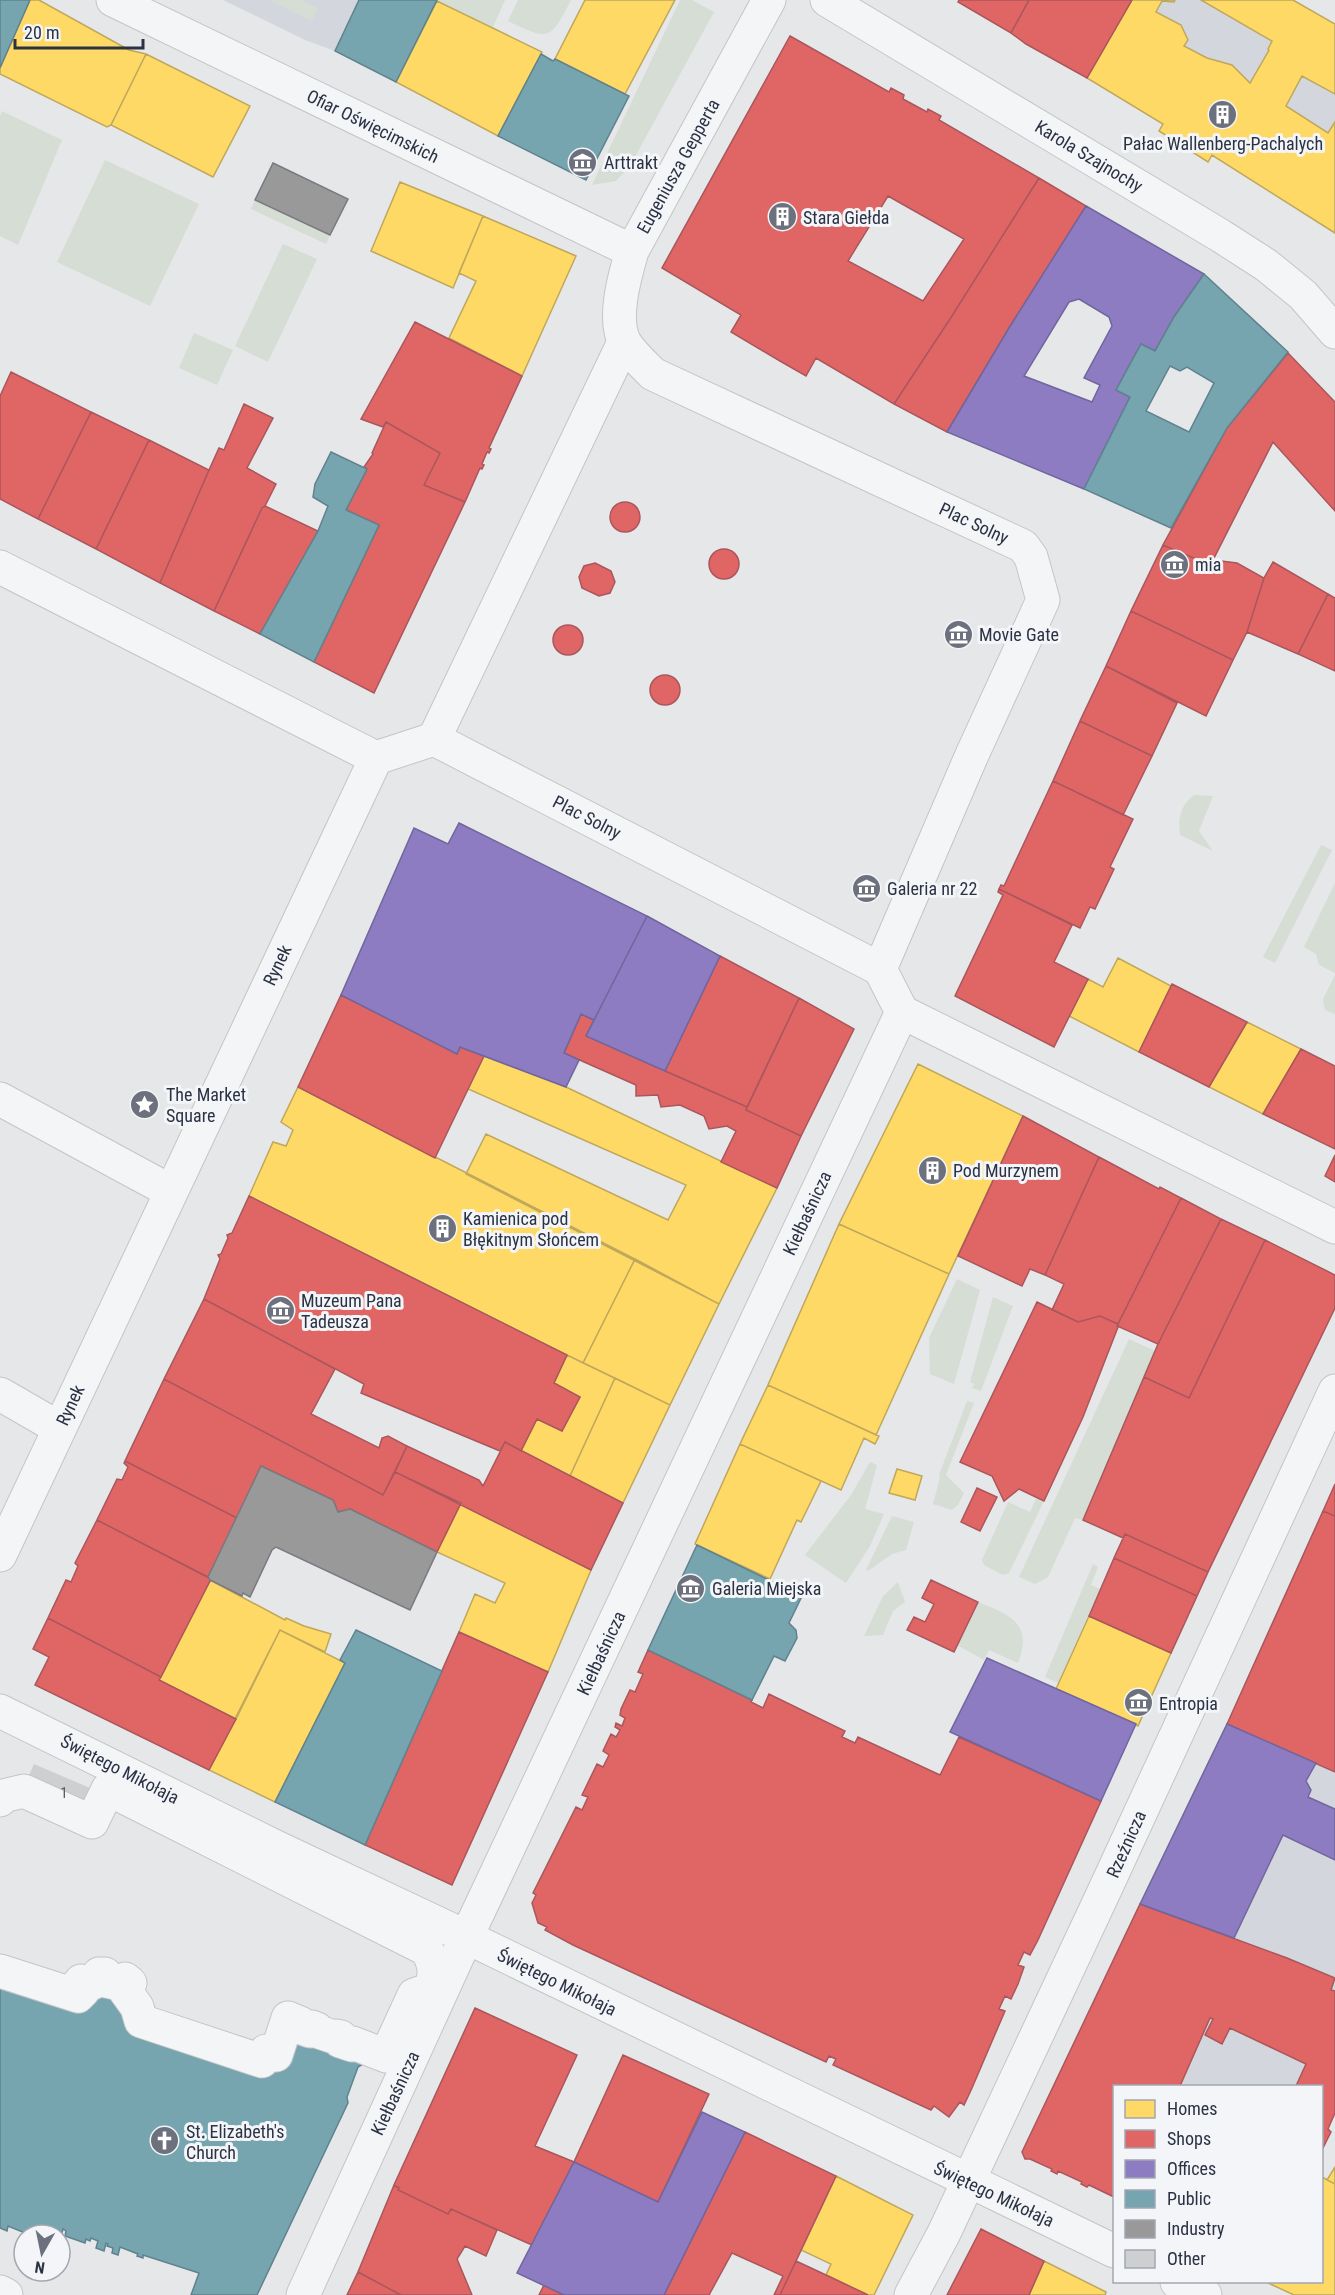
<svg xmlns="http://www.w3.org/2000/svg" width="1335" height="2295" font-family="'Roboto Condensed',sans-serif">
  <rect width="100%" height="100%" fill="#e5e7e9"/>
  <path fill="#d3d6dc" d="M223,0H437L396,82L335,51L305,40Z
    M1132,0H1293L1335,24V233L1212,155L1208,162L1159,131L1162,124L1088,78Z
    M1335,1484V2113L1328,2129L1331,2132L1322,2150V2086H1114V2197L1089,2185L1087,2187L1081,2184L1082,2182L1058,2171L1057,2174L1051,2171V2169L1030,2159H1025L1022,2152L1227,1724Z"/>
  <path fill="#d5ddd5" d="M269,0H301L318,8L312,21Z
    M437,0H505L493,27Z
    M518,0H571C550,41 549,41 508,21Z
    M680,0H692L714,12L630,166L616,181L592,185Z
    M2,111L62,140L18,245L0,236V116Z
    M105,160L199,204L150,306L57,262Z
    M255,200L330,235L326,244L251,209Z
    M283,244L317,259L268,362L235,346Z
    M194,333L233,350L217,385L179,368Z
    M1194,795L1213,796L1199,831L1213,851L1180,835C1178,818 1180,806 1194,795Z
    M1321,845L1332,850L1275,963L1263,957Z
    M1335,883V973L1319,965L1316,954L1304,947Z
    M1335,975V1014L1325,1010L1323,999Z
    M957,1279L980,1290L954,1384L930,1374L929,1338Z
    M993,1297L1013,1306L981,1391L972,1388L974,1384L970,1382Z
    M1129,1339L1155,1351L1083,1520L1075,1518L1048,1577L1035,1584L1019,1577Z
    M967,1401L974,1403L946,1475L964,1493L958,1505L952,1510L933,1504L940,1478L939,1475Z
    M870,1462L877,1465L865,1509L884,1514L870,1546L846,1583L805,1555L851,1495Z
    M1037,1497L1044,1501L1009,1573L1003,1575L984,1565L982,1560L1008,1502L1030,1512Z
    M892,1516L914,1522L906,1550L892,1554L868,1571L866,1570Z
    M1093,1564L1098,1567L1091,1585L1100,1589L1058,1683L1045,1677Z
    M898,1582L905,1602L893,1611L883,1635L864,1636L883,1596Z
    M978,1602C1011,1615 1033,1624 1018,1663L989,1650L984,1660L957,1645Z"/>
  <path fill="#ffd966" stroke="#bfa75c" stroke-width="1.5" d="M30,0H39L129,50L146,54L111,125L107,127L0,74V68Z
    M585,0H675L625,94L555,59Z
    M1132,0H1175L1174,2L1162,1L1156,12L1181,25L1188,40L1184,46L1207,58L1232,65L1250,83L1269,50L1268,49L1272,41L1201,0H1293L1335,24V94L1302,76L1286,106L1328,133L1335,122V233L1212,155L1208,162L1159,131L1163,124L1087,78Z
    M437,1L542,52L498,136L396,82Z
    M146,54L250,106L213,177L111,125Z
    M400,182L483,216L453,288L371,251Z
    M483,216L576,256L522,376L449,338L476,281L459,273Z
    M1118,958L1171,986L1139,1052L1069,1016L1088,979L1103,987Z
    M1247,1022L1301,1049L1263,1114L1209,1087Z
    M484,1056L566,1087L777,1188L719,1304L466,1174L486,1134L668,1220L686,1185L468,1089Z
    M918,1064L1023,1116L949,1274L839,1224Z
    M298,1087L635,1259L583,1363L249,1196L273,1142L286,1146L293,1130L281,1122Z
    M839,1224L949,1274L876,1435L768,1385Z
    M635,1259L719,1304L670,1405L583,1363Z
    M567,1355L615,1378L570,1476L521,1451L537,1419L562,1431L580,1397L554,1383Z
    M615,1378L670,1405L623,1503L570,1476Z
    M768,1385L879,1436L875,1444L864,1438L841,1490L740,1444Z
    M740,1444L821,1481L801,1522L797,1520L770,1579L695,1544Z
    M897,1469L922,1476L915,1500L889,1493Z
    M461,1503L591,1570L548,1672L459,1632L475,1594L495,1603L505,1583L437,1552Z
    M210,1580L285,1620L286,1618L304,1626L331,1634L325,1652L280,1630L236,1719L159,1680Z
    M1089,1616L1171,1653L1138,1726L1056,1689Z
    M280,1630L345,1663L275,1802L209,1770Z
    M1335,2167V2184L1327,2180Z
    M836,2176L913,2215L874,2295H868L826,2275L831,2264L801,2250Z
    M1322,2177L1335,2184V2295H1294L1266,2282H1322Z
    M1044,2261L1106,2292L1105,2295H1029Z"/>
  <path fill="#e06666" stroke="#aa565c" stroke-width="1.5" fill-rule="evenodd" d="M959,0H1029L1011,33L958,2Z
    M1029,0H1132L1087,78L1026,44L1011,33Z
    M790,36L889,92L891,88L904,95L903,99L927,112L928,109L941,116L939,120L1039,178L950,319L894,404L816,358L806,376L780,361L731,332L741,315L662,268ZM888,196L964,239L923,301L848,261Z
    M1039,178L1086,206L1009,328L947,432L894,404L950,319Z
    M415,322L522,376L489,448L491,449L489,453L487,452L482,464L484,465L482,469L480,468L465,502L424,485L440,453L386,422L383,427L361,419Z
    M1288,353L1335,402V511L1273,442L1213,560L1203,562L1163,545L1227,428Z
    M11,372L91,412L38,519L0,499V396Z
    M244,404L273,418L247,468L276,484L265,506L262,508L214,611L160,583L209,470L219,448L224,450Z
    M91,412L149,440L96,549L38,519Z
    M386,422L440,453L424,485L465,502L374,693L314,662L379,525L346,510L367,469L364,467L373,454L372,453Z
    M149,440L209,470L160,583L96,549Z
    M610 517a15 15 0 1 1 30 0a15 15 0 1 1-30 0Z
    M265,506L318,531L260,634L214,611L262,508Z
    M1163,545L1203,562L1213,560L1237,563L1264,578L1247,632L1233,660L1131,611Z
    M709 564a15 15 0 1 1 30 0a15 15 0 1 1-30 0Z
    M1273,562L1328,594L1298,654L1247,632L1264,578Z
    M595,563L611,571L615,582L610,593L599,596L582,588L579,577L584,566Z
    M1328,594L1335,598V671L1298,654Z
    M1131,611L1233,660L1206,716L1106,666Z
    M553 640a15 15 0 1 1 30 0a15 15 0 1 1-30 0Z
    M1106,666L1177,703L1152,756L1080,721Z
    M650 690a15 15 0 1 1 30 0a15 15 0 1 1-30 0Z
    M1080,721L1152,756L1123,815L1053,781Z
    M1053,781L1133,819L1110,867L1114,869L1095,909L1090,907L1080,928L999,889L1001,885L1004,886Z
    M999,889L1072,925L1054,962L1088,979L1054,1047L955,996L1003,895L998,892Z
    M720,956L799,998L747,1107L665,1071Z
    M1172,984L1247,1022L1209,1087L1139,1052Z
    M341,995L457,1054L460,1047L484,1056L435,1158L298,1087Z
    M799,998L854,1029L801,1136L746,1110Z
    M581,1014L594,1020L586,1036L747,1107L746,1110L801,1136L777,1188L721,1162L736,1131L727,1126L709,1129L704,1116L680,1105L661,1107L658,1095L636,1096V1085L564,1053Z
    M1301,1049L1335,1066V1149L1263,1114Z
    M1023,1116L1099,1157L1045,1275L1030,1269L1022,1286L958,1256Z
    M1335,1155V1182L1325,1176Z
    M1099,1157L1159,1189L1160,1187L1181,1198L1118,1324L1100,1316L1078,1322L1052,1310L1064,1284L1045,1275Z
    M249,1196L567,1355L554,1383L580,1397L562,1431L537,1419L521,1451L505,1442L500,1451L361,1393L364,1384L204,1299L220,1259L218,1255L221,1254L228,1238L227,1235L232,1233Z
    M1181,1198L1221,1219L1158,1344L1117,1326Z
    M1221,1219L1265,1240L1189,1398L1144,1377L1158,1344Z
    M1265,1240L1335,1275V1308L1208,1572L1125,1534L1123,1538L1083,1520L1144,1377L1189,1398Z
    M204,1299L335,1369L311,1414L379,1448L382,1438L388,1436L407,1446L383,1495L164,1379Z
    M1037,1302L1078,1322L1100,1316L1118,1324V1327L1083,1417L1044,1501L1019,1489L1004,1501L992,1476L960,1462Z
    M164,1379L383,1495L395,1472L461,1503L437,1552L350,1509L338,1512L333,1500L261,1466L237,1518L125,1461Z
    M505,1442L623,1503L591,1570L395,1472L407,1446L479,1480L483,1486Z
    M125,1461L237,1518L208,1577L97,1520L117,1479L122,1480L128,1467L124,1463Z
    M1335,1484V1516L1323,1511Z
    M977,1488L997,1497L980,1531L961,1522Z
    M1323,1511L1335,1516V1772L1227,1724Z
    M97,1520L211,1579L161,1677L48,1618L66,1580L71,1582L78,1566L75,1563Z
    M1125,1534L1208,1572L1197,1596L1114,1558Z
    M1114,1558L1197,1596L1171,1653L1089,1616Z
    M931,1580L978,1602L954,1652L907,1630L914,1617L925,1622L934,1604L922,1598Z
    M48,1618L161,1677L159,1680L236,1719L209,1770L35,1685L49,1657L33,1649Z
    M459,1632L548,1672L452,1885L365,1845Z
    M648,1650L752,1700L751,1702L763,1708L769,1694L845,1731L842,1737L855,1743L858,1737L940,1775L959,1737L1101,1801L1038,1940L1030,1955L1024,1952L1018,1965L1024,1967L1018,1984L1011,1999L1005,1996L999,2009L1005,2011L972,2088L964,2105L960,2102L949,2117L934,2106L931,2110L833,2065L836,2059L829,2056L826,2062L573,1945L545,1930L547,1927L538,1923L532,1903L536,1895L533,1893L576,1807L582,1810L588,1797L582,1795L597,1764L603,1767L609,1755L603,1751L611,1734L616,1737L620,1730L615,1727L616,1723L622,1726L625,1718L620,1715L621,1709L630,1690L635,1692L643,1674L638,1672Z
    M1140,1904L1287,1958L1335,1978L1331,1990L1335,1991V2113L1328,2129L1331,2132L1322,2150V2086H1296L1306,2064L1230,2028L1222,2044L1205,2035L1213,2019L1210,2018L1180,2086H1114V2197L1089,2185L1087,2187L1081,2184L1082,2182L1058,2171L1057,2174L1051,2171L1052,2169L1030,2159H1025L1022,2152Z
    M475,2008L577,2055L535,2146L574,2162L532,2245L451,2209L448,2214L398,2190L399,2188L394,2185Z
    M623,2055L709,2094L658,2202L574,2162Z
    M745,2132L836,2176L780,2295H774L783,2276L732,2253L709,2295H664Z
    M394,2185L399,2188L398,2190L448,2214L451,2209L497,2230L486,2256L465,2246L457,2259L472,2295H401L358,2272Z
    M981,2229L1044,2261L1029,2295H947Z
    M796,2261L826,2275L868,2295H780Z
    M358,2272L401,2295H347Z
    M544,2285L564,2295H539Z"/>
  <path fill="#8e7cc3" stroke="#70669d" stroke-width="1.5" fill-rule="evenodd" d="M1086,206L1204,274L1174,317L1155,351L1141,344L1116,390L1130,397L1084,489L947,432L1009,328ZM1079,299L1109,317L1112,326L1084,378L1100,385L1092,402L1024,376L1069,302Z
    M459,823L647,916L594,1020L581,1014L564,1053L579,1060L566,1087L460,1047L457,1054L341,995L414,828L448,844Z
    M647,916L720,956L665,1071L586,1036Z
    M987,1658L1136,1724L1101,1801L950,1732Z
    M1227,1724L1316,1763L1306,1781L1311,1790L1308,1797L1335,1809V1860L1283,1835L1234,1938L1140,1904Z
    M702,2112L745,2132L664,2295H564L517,2273L574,2162L658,2202Z"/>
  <path fill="#76a5af" stroke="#60828f" stroke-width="1.5" fill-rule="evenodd" d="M0,0H30L0,68Z
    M359,0H437L396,82L335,51Z
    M541,54L553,61L555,59L629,96L586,180L498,136Z
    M1204,274L1288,352L1227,428L1171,528L1084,489L1130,397L1116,390L1141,344L1155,351L1174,317ZM1170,366L1180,371L1187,367L1214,383L1189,432L1146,411Z
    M331,452L367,469L346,510L379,525L314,662L260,634L318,531L328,506L313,497L315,484Z
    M862 883a6 6 0 1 1 12 0a6 6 0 1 1-12 0Z
    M697,1545L802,1596L789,1623L796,1630L797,1638L785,1661L774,1656L752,1700L648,1650Z
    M356,1630L442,1671L365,1845L275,1802L345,1663L340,1660Z
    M0,1971L77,1986L137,2007L262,2061L288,2018L366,2062L358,2067L347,2097L348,2103L257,2295H191L199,2273L143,2255V2258L137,2256L138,2254L120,2247L118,2255L112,2253L113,2248L107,2246L108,2244L106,2243L104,2251L96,2248L98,2241L91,2238L90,2241L86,2239L85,2243L65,2236L66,2231L63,2229L60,2240V2235H30L8,2226L7,2231L0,2228Z"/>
  <path fill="#999" stroke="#787a7f" stroke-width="1.5" d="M273,163L348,199L330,235L255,200Z
    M261,1466L333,1500L338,1512L350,1509L437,1552L410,1610L276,1547L272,1550L250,1597L243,1593L242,1596L210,1580L208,1577Z"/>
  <path fill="#cdcfd1" d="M34,1764L104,1794L92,1822L23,1789Z"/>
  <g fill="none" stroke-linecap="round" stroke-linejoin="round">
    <defs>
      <path id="pedestrian" d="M0,567L376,758
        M434,739L880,969
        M434,739L624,342
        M376,758L434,739
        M902,1012L1335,1227
        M0,1099L170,1191
        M0,1394L59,1428
        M0,1555L376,758
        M0,1711L278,1848L454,1931
        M0,1800L3,1796L24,1791L92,1822L108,1789L426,1949C435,1962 436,1974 431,1989L414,1995L386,2056L353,2043L352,2045L340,2041L341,2037L337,2036V2038L316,2031L317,2029L312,2027L310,2031L299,2027L300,2023L288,2018L276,2055L266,2051L262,2061L141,2021L137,2007L124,1989L130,1983L125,1979L120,1984L106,1981L105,1974H99V1980L86,1986L81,1981L77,1986L83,1991L78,1996L0,1971"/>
      <path id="minor" d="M113,0L632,251
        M827,0L1221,236L1266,265L1303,295L1335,332
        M454,1931L1114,2251
        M1177,2282L1205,2295
        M0,2292L6,2295
        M303,2295L466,1938L902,1012L880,969L971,757L1043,600L1031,557L1023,546L653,374C644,365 632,354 625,343C612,319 625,275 632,251L769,0
        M911,2295L944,2233L1102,1896L1335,1391"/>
    </defs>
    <use href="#pedestrian" stroke="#c3c5c7" stroke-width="35"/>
    <use href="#minor" stroke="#c3c5c7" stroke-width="35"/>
    <use href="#pedestrian" stroke="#f4f5f6" stroke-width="33"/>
    <use href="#minor" stroke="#f4f5f6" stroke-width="33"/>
  </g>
  <defs>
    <symbol id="building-disc" viewBox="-11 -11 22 22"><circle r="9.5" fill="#6c717d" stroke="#f3f5f8"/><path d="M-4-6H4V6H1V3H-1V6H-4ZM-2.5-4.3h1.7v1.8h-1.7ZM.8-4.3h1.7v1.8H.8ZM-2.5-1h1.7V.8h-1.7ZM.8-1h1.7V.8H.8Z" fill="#fff"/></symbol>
    <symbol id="museum-disc" viewBox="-11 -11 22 22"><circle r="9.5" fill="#6c717d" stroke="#f3f5f8"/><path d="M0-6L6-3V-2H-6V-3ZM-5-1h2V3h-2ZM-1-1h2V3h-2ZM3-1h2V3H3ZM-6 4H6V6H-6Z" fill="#fff"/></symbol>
    <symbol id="sight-disc" viewBox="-11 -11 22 22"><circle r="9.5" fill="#6c717d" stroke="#f3f5f8"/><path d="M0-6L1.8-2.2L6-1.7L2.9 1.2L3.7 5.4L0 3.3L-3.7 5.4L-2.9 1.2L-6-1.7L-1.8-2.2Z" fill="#fff"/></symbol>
    <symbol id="church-disc" viewBox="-11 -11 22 22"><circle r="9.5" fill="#6c717d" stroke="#f3f5f8"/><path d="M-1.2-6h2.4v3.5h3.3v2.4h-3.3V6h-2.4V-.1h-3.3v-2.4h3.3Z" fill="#fff"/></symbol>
  </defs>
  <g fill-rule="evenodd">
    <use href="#building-disc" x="1206" y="98" width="33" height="33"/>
    <use href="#museum-disc" x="566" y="146" width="33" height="33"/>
    <use href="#building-disc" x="766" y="200" width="33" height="33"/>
    <use href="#museum-disc" x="1158" y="548" width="33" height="33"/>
    <use href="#museum-disc" x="942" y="618" width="33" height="33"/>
    <use href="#museum-disc" x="850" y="872" width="33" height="33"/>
    <use href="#sight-disc" x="128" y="1088" width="33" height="33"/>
    <use href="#building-disc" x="916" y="1154" width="33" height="33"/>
    <use href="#building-disc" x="426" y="1212" width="33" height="33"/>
    <use href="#museum-disc" x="264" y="1294" width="33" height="33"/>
    <use href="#museum-disc" x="674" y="1572" width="33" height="33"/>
    <use href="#museum-disc" x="1122" y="1686" width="33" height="33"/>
    <use href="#church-disc" x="148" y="2124" width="33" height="33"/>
  </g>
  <g text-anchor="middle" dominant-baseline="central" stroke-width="6" stroke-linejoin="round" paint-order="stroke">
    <g font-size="15" fill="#545a67">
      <text x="64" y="1793">1</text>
    </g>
    <g font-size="18" fill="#2b3243" stroke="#f3f5f8">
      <text transform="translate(373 126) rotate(26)">Ofiar Oświęcimskich</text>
      <text transform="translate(1089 156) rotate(31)">Karola Szajnochy</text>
      <text transform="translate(678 166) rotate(-61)">Eugeniusza Gepperta</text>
      <text transform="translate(974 523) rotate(25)">Plac Solny</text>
      <text transform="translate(587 817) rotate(27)">Plac Solny</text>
      <text transform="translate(277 965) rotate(-65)">Rynek</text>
      <text transform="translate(807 1213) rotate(-65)">Kiełbaśnicza</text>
      <text transform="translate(70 1405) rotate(-65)">Rynek</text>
      <text transform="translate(601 1653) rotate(-65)">Kiełbaśnicza</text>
      <text transform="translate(120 1769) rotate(27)">Świętego Mikołaja</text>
      <text transform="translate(1126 1844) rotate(-66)">Rzeźnicza</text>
      <text transform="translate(557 1982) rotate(26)">Świętego Mikołaja</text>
      <text transform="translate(395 2093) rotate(-65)">Kiełbaśnicza</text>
      <text transform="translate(994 2194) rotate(25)">Świętego Mikołaja</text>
    </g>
    <g font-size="18" fill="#2b3243" stroke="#f3f5f8" text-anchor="start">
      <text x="1223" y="143" text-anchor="middle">Pałac Wallenberg-Pachalych</text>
      <text x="604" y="162">Arttrakt</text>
      <text x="803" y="217">Stara Giełda</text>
      <text x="1195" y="564">mia</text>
      <text x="979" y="634">Movie Gate</text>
      <text x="887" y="888">Galeria nr 22</text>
      <text x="166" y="1094">The Market<tspan x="166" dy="21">Square</tspan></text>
      <text x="953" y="1170">Pod Murzynem</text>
      <text x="463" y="1218">Kamienica pod<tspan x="463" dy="21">Błękitnym Słońcem</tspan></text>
      <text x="301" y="1300">Muzeum Pana<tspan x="301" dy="21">Tadeusza</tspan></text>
      <text x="712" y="1588">Galeria Miejska</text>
      <text x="1159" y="1703">Entropia</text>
      <text x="186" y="2131">St. Elizabeth's<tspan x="186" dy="21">Church</tspan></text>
    </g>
  </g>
  <rect x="1113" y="2085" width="210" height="198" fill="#f3f5f8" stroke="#a3a7b0" stroke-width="1.5"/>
  <rect x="1125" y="2100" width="30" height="18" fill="#ffd966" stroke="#a3a7b0" stroke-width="1.5"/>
  <text x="1167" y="2115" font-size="18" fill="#2b3243">Homes</text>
  <rect x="1125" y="2130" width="30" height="18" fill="#e06666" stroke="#a3a7b0" stroke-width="1.5"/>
  <text x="1167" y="2145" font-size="18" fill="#2b3243">Shops</text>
  <rect x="1125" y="2160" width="30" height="18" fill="#8e7cc3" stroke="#a3a7b0" stroke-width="1.5"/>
  <text x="1167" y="2175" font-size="18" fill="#2b3243">Offices</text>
  <rect x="1125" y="2190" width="30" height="18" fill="#76a5af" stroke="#a3a7b0" stroke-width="1.5"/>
  <text x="1167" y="2205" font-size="18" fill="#2b3243">Public</text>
  <rect x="1125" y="2220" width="30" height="18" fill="#999999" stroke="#a3a7b0" stroke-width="1.5"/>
  <text x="1167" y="2235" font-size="18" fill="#2b3243">Industry</text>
  <rect x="1125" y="2250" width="30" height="18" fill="#cdcfd1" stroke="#a3a7b0" stroke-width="1.5"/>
  <text x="1167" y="2265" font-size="18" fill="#2b3243">Other</text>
  <g transform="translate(42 2253) rotate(189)"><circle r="28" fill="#f3f5f8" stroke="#a3a7b0" stroke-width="1.5"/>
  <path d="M0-4.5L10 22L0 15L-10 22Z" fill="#6c717d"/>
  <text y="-9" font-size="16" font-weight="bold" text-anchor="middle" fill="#2b3243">N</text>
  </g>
  <path d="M15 39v9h128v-9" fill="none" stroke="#2b3243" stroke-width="3"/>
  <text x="24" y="39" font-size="18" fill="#2b3243" stroke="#f3f5f8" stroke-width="4.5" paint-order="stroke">20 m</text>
</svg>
